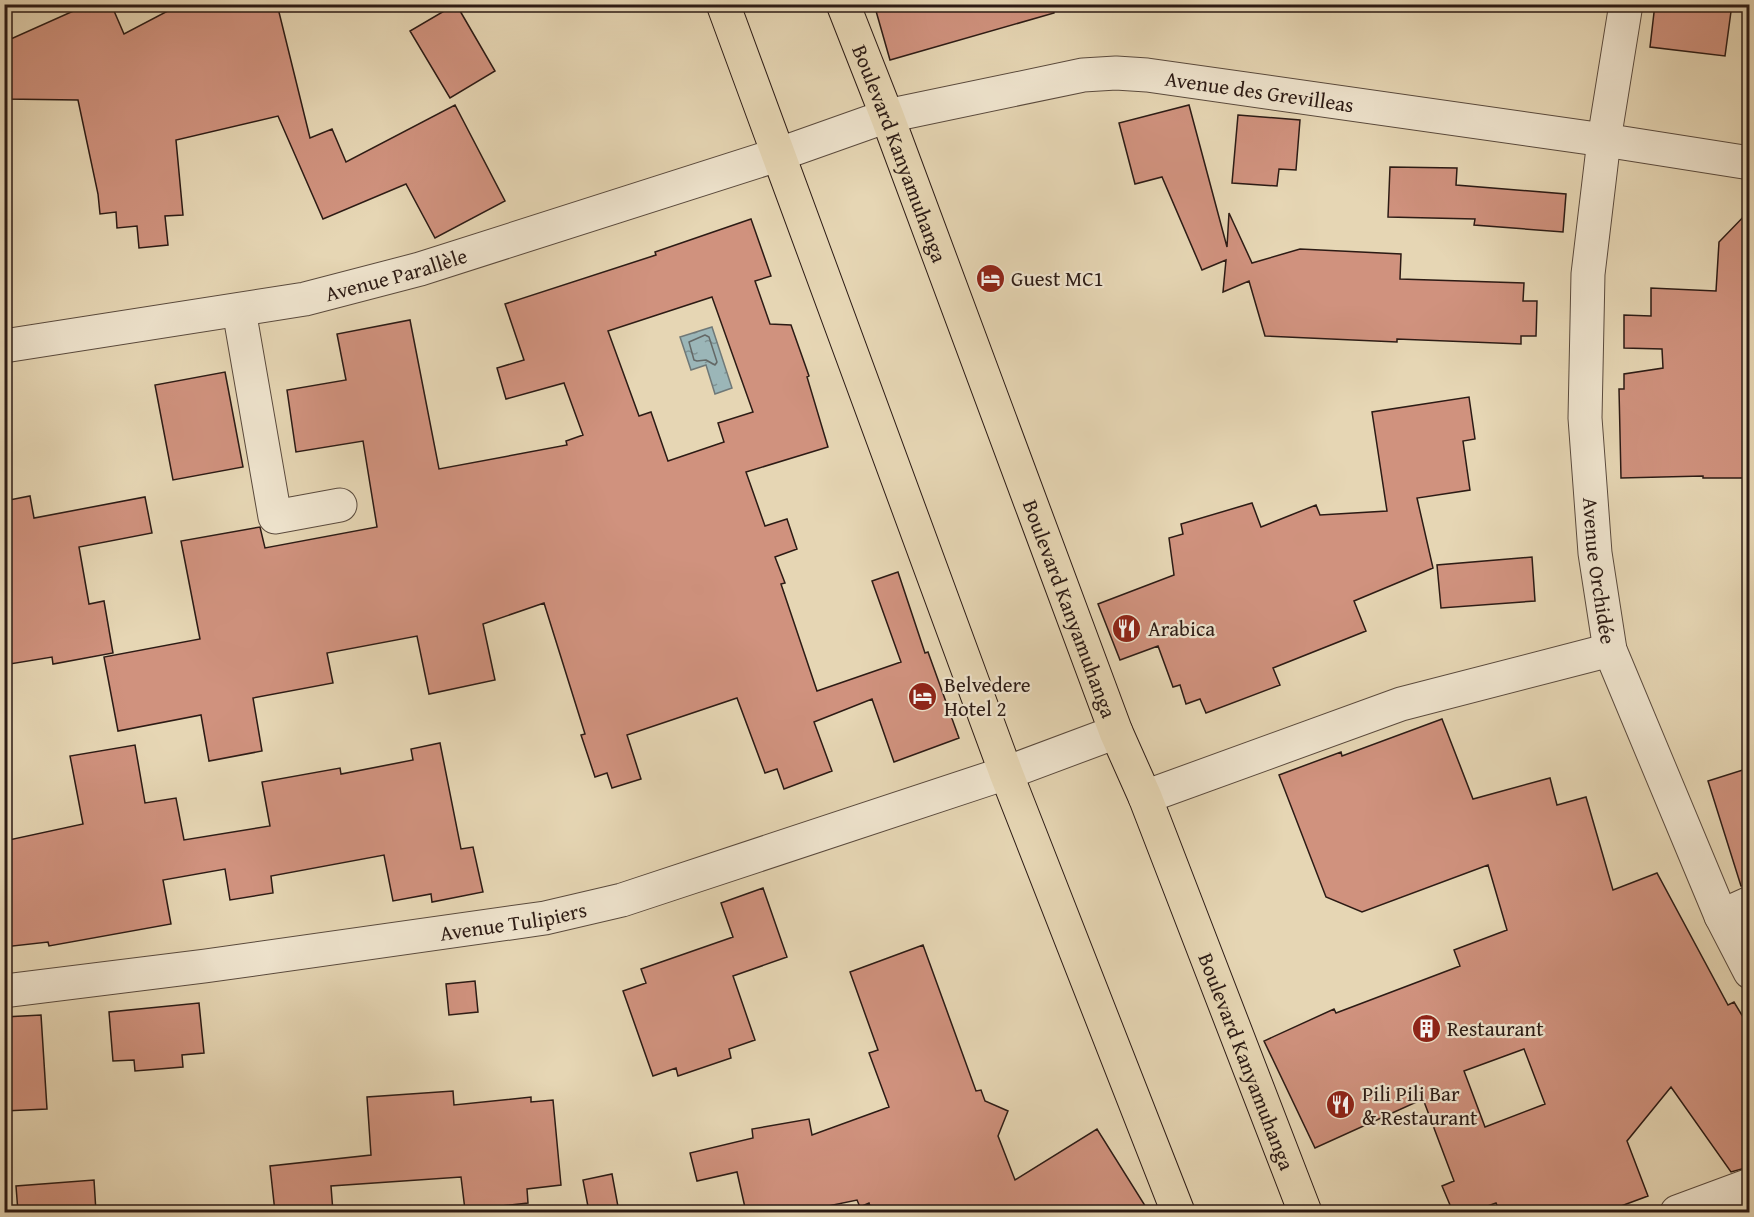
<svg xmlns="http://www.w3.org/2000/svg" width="1754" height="1217" font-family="'Gentium Book Plus',serif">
  <defs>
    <pattern id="water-ripples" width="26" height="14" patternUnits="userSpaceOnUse" patternTransform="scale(1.5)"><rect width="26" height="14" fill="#9bb6b8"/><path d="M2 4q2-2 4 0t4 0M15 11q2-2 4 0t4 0" fill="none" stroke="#7f9394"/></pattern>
  </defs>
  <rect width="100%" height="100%" fill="#e6d6b4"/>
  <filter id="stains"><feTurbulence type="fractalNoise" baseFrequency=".00333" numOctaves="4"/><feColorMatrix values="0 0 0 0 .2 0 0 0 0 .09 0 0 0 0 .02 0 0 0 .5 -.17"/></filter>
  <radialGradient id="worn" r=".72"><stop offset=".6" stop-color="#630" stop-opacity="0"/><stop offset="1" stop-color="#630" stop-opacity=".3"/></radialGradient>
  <path fill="url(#water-ripples)" stroke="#6f7877" stroke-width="1.5" d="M712,327L732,388L715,394L706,365L691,370L680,337Z"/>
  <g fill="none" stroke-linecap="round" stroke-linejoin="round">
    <path stroke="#646866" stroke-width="1.5" d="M705,335L709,337L717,362L715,365L706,360L697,361L694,360L689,342Z"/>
  </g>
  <path fill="#d0927e" stroke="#2c1b15" stroke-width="1.5" fill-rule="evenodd" d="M89,4H111L124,34L181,4H277L310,138L332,129L346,162L455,105L505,201L435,238L406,184L323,219L278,116L176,140L183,215L165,216L168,245L139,248L137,226L117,228L116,212L100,214L98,194L78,100L4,99V42Z
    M456,4L495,71L450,98L410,31Z
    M874,4H1053L1054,13L890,60Z
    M1655,4H1732L1725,56L1650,47Z
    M1189,105L1227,247L1229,213L1252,263L1300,249L1401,254L1400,279L1524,283L1523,301H1537L1536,336H1521V344L1397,339V342L1265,336L1249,281L1223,292L1226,260L1202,270L1162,177L1135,184L1119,123Z
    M1238,115L1300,120L1296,170L1279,169L1277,186L1232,183Z
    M1390,167L1457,168L1456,185L1566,194L1563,232L1474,225L1475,219L1388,217Z
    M1749,211V478H1703V476L1621,478L1619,389H1624V374L1663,368L1662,349L1624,348V315L1651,316V288L1716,291L1719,242Z
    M751,219L771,276L755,281L770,324L791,325L809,376L807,377L828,447L746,472L765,526L787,519L797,549L775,557L785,583L781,584L817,691L901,662L872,581L898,572L925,653L928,652L959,738L894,762L872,699L814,722L832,771L784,789L777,769L765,773L737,698L627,735L641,779L612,788L607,773L595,777L581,735L585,734L544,603L483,624L495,680L429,694L417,636L327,653L333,683L253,698L262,751L209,761L201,715L118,731L104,657L200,639L181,541L260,527L265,548L377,527L363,441L296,452L287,390L346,380L337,334L410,320L439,469L567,445L566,441L583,435L564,383L506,399L497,368L524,360L505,304L656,255L655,252ZM712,297L753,412L718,423L724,442L668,461L651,412L639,416L608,331Z
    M225,372L243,467L173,480L155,385Z
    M1469,397L1475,439L1463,441L1470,490L1417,498L1433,568L1354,601L1366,631L1273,668L1280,685L1206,713L1200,699L1186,704L1180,685L1173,687L1158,646L1120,660L1098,604L1174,575L1169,538L1183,534L1181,524L1252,503L1261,527L1316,505L1320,515L1387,511L1372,412Z
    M30,496L34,518L145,497L152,533L79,547L89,604L104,601L113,653L53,664L52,657L10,664L4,629V501Z
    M1532,557L1535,601L1441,608L1437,565Z
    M1442,719L1473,799L1550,778L1557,805L1586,797L1613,890L1657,873L1728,1005L1734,1002L1749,1027V1167L1731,1172L1671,1087L1627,1141L1648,1196L1605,1212H1500L1496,1203L1471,1212H1453L1442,1186L1454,1181L1423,1099L1315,1148L1264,1041L1334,1009L1336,1013L1460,966L1454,950L1507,930L1488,865L1362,912L1326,897L1279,775L1341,752L1342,756ZM1524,1049L1545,1104L1485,1127L1464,1071Z
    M440,743L461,849L473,847L483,892L432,902L431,894L393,901L384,855L271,876L273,893L230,900L225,869L163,880L171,924L49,946L48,942L4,947V841L83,824L70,756L135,745L145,803L176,798L184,840L270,826L262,782L340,768L341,774L413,760L411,749Z
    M1749,768V885L1741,886L1708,781Z
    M763,888L787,957L733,976L755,1040L729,1049L731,1058L678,1076L676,1068L653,1076L623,991L646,983L641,969L733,937L721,903Z
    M923,945L976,1091L981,1090L985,1101L1008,1111L998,1136L1015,1180L1097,1129L1149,1212H872L869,1203L860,1207L857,1200L799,1212H746L737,1172L697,1181L690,1153L753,1138L752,1129L809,1119L812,1135L889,1107L869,1053L878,1050L850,972Z
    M475,981L478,1012L449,1015L446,984Z
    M199,1003L204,1053L182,1055L183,1067L135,1071L134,1060L113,1061L109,1012Z
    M41,1015L47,1109L4,1111V1017Z
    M453,1091L454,1105L531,1097V1102L553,1100L561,1185L527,1189L528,1203L465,1210L461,1177L331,1186L333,1212H275L270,1166L371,1155L367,1097Z
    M612,1174L619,1212H589L583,1180Z
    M94,1180L96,1212H18L16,1186Z"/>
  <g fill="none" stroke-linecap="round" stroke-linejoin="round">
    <defs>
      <g id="minor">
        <path id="s1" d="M1626,4L1604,140L1588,274L1585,418L1595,553L1610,650L1721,916L1750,972"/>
        <path d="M239,310L275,517L340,505"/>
        <path id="s2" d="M4,346L305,299L420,269L777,155L887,116L1083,75L1116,73L1147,75L1604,140L1750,163"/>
        <path d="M1145,797L1401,704L1610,650"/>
        <path d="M1721,916L1750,903"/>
        <path id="s3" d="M4,991L205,966L545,918L622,900L1006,773L1116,732"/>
        <path d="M1677,1212L1750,1185"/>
      </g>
      <g id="major">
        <path d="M723,4L1006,773L1178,1212"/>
        <path id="s4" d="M843,4L887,116L1116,732L1145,797L1305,1212"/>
      </g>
    </defs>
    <use href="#minor" stroke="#5a4a3d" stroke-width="35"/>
    <use href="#major" stroke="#2c1b15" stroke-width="35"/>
    <use href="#minor" stroke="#efe4ce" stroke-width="33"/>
    <use href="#major" stroke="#e6d6b4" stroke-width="33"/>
  </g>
  <defs>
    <symbol id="hotel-disc" viewBox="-11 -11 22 22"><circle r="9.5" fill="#8f2418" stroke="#efe4ce"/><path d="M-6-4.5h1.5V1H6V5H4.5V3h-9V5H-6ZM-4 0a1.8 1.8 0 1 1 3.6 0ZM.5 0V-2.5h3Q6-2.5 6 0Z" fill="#fff"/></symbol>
    <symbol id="restaurant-disc" viewBox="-11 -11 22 22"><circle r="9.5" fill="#8f2418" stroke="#efe4ce"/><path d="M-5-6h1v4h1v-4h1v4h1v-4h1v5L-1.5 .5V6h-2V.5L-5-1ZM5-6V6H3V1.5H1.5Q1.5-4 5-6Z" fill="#fff"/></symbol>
    <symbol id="building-disc" viewBox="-11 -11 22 22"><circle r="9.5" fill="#8f2418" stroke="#efe4ce"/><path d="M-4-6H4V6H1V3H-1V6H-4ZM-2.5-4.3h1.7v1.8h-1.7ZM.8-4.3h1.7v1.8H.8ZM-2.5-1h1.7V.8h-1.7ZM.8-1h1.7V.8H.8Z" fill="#fff"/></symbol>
  </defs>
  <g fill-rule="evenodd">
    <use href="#hotel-disc" x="974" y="262" width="33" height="33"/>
    <use href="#restaurant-disc" x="1110" y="612" width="33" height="33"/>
    <use href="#hotel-disc" x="906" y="680" width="33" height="33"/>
    <use href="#building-disc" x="1410" y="1012" width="33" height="33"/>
    <use href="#restaurant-disc" x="1324" y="1088" width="33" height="33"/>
  </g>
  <g text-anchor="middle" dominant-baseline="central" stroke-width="4.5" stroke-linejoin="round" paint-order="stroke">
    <g font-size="21" fill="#2c1b15" stroke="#efe4ce">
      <text stroke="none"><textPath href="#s2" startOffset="1293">Avenue des Grevilleas</textPath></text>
      <text stroke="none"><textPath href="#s4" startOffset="160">Boulevard Kanyamuhanga</textPath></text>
      <text stroke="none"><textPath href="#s2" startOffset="399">Avenue Parallèle</textPath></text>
      <text stroke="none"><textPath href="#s1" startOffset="570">Avenue Orchidée</textPath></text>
      <text stroke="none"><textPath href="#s4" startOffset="646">Boulevard Kanyamuhanga</textPath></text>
      <text stroke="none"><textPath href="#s3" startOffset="514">Avenue Tulipiers</textPath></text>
      <text stroke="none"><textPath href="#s4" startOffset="1132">Boulevard Kanyamuhanga</textPath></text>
    </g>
    <g font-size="21" fill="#2c1b15" stroke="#efe4ce" text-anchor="start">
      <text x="1011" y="278">Guest MC1</text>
      <text x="1148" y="628">Arabica</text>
      <text x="944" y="684">Belvedere<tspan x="944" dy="24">Hotel 2</tspan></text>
      <text x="1447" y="1028">Restaurant</text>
      <text x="1362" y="1093">Pili Pili Bar<tspan x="1362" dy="24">&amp; Restaurant</tspan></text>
    </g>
  </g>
  <rect width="1754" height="1217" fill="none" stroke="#e6d6b4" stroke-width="24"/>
  <rect x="6" y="6" width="1742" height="1205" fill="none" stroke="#2c1b15" stroke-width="3"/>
  <rect x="12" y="12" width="1730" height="1193" fill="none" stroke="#2c1b15" stroke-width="1.5"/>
  <rect width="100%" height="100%" filter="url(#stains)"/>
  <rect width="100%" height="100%" fill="url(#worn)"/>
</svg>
